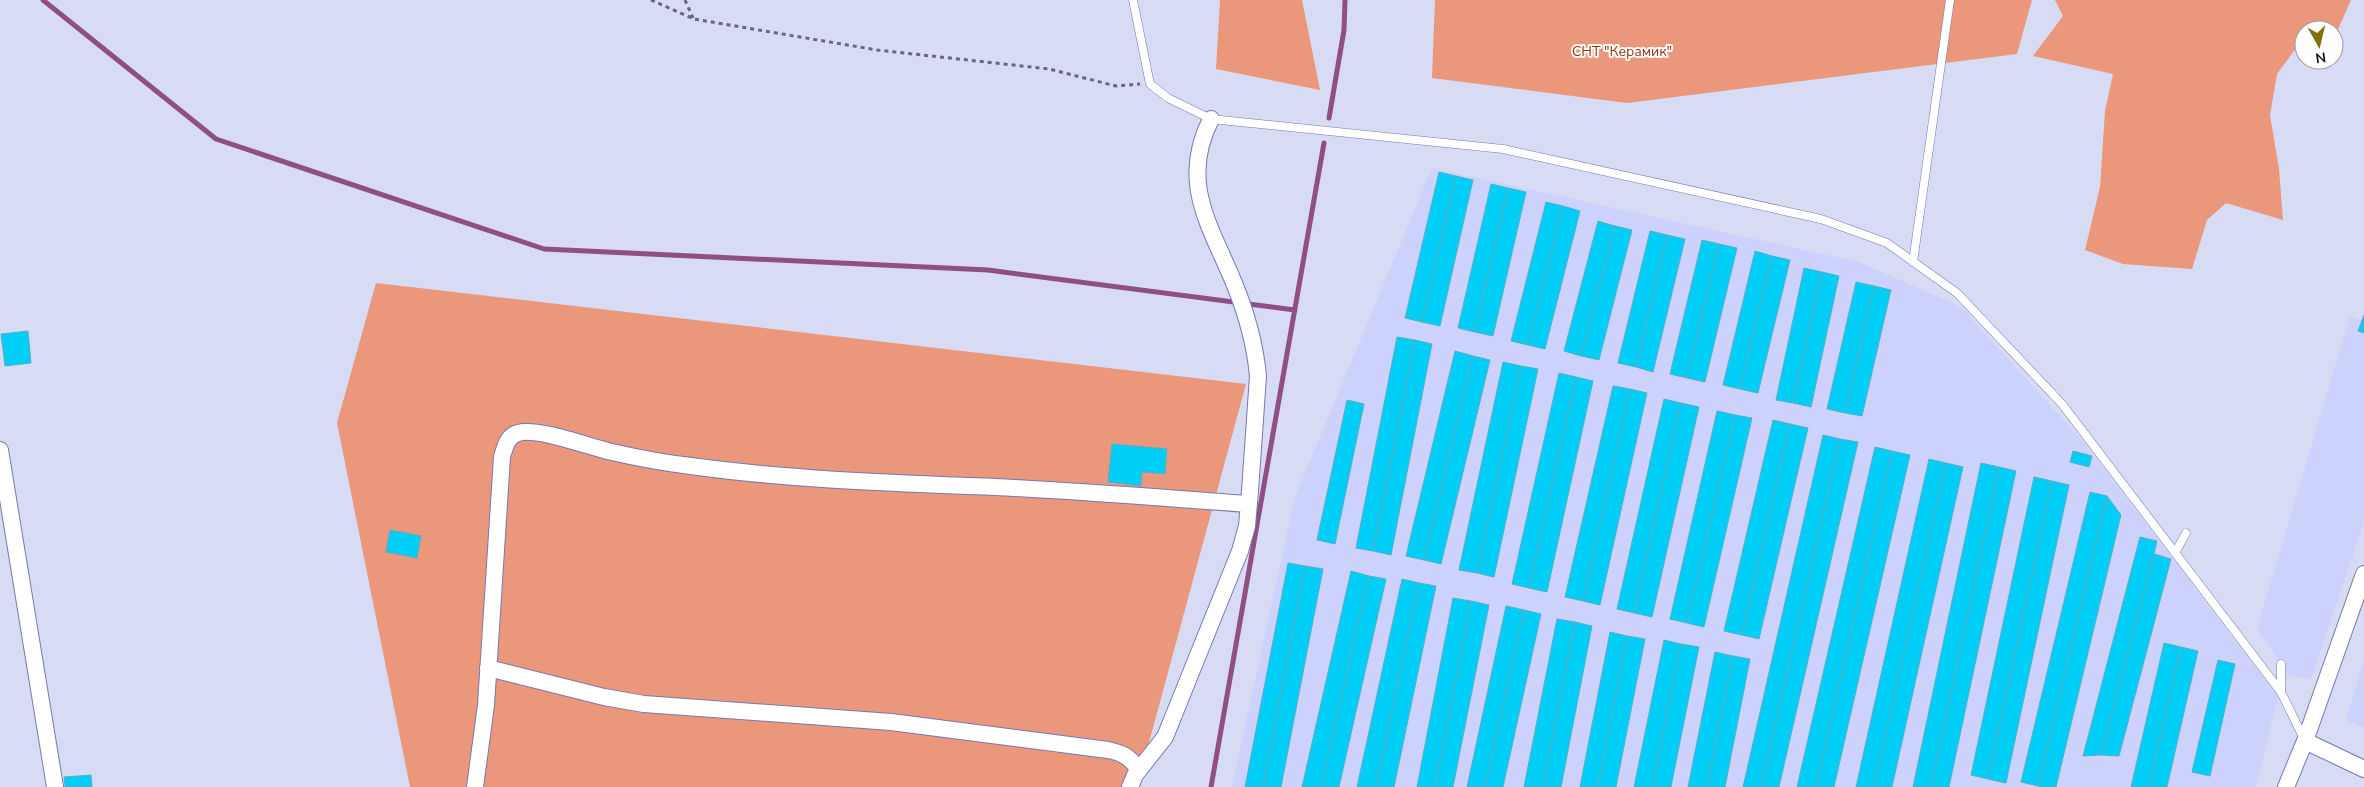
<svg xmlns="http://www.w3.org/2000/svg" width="2364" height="787" font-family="'Nunito Sans',sans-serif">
  <rect width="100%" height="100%" fill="#d7dbf4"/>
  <path fill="#ccd2fb" d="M1432,168L1859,262L1961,307L2086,445L2278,697L2256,787H1232L1295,497Z
    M2350,316L2364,321V522L2311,679L2289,676L2257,629Z
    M2364,660V728L2346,720Z"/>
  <path fill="#ea977c" d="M1220,0H1302L1320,90L1216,69Z
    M1435,0H2032L2017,54L1627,103L1432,78Z
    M2055,0H2351L2336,34H2334V30H2304V43L2299,44L2277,74L2270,115L2279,169L2283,220L2226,203L2207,220L2192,269L2123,264L2085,250L2100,187L2105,111L2113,74L2033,56L2063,16Z
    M376,283L1246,384L1137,787H410L337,423Z"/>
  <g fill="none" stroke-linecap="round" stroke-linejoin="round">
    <path stroke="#8f4e84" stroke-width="5" d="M43,0L216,139L544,249L988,270L1295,310
      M1329,118L1344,30L1345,0
      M1211,787L1324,143"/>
  </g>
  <path fill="#00cef6" stroke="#5dadc4" d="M1439,172L1456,176L1422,322L1405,318Z
    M1456,176L1473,180L1440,326L1422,322Z
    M1491,184L1508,188L1475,332L1458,328Z
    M1508,188L1526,192L1493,336L1475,332Z
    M1546,202L1563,206L1528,345L1511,341Z
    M1563,206L1580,211L1545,349L1528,345Z
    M1598,221L1615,226L1581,356L1564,351Z
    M1615,226L1632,230L1599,360L1581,356Z
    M1650,231L1667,235L1636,367L1618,363Z
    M1667,235L1685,239L1653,372L1636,367Z
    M1702,240L1719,244L1687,378L1670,374Z
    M1719,244L1737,248L1705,382L1687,378Z
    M1755,251L1772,256L1740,389L1723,385Z
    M1772,256L1790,260L1758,393L1740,389Z
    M1804,268L1822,272L1793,403L1776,400Z
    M1822,272L1839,276L1811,407L1793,403Z
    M1856,282L1874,286L1845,413L1827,409Z
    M1874,286L1891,290L1862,416L1845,413Z
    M2364,315V333L2358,331Z
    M28,331L31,363L5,366L1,334Z
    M1397,337L1415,340L1373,551L1356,548Z
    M1415,340L1432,344L1391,555L1373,551Z
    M1455,351L1473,356L1424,560L1406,556Z
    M1473,356L1490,360L1441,564L1424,560Z
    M1503,362L1521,366L1477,573L1459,570Z
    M1521,366L1538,369L1494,577L1477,573Z
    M1559,373L1576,377L1529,588L1512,584Z
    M1576,377L1593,381L1547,592L1529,588Z
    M1613,386L1630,389L1583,601L1565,597Z
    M1630,389L1647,393L1600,605L1583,601Z
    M1664,399L1681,403L1634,613L1617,609Z
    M1347,400L1364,404L1335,544L1317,540Z
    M1681,403L1699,407L1652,617L1634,613Z
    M1717,411L1735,415L1687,623L1670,619Z
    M1735,415L1752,418L1704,627L1687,623Z
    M1773,420L1790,424L1742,635L1724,631Z
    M1790,424L1808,428L1759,639L1742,635Z
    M1823,435L1840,439L1761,787H1743Z
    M1840,439L1858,442L1779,787H1761Z
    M1112,444L1167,449L1165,474L1142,472L1141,486L1108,482Z
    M1875,447L1892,451L1816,787H1797Z
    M1892,451L1910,455L1834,787H1816Z
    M2073,451L2092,456L2089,467L2070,462Z
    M1929,459L1946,463L1874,787H1856Z
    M1946,463L1963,467L1892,787H1874Z
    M1981,463L1999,467L1931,787H1913Z
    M1999,467L2016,471L1949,787H1931Z
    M2034,477L2052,481L1988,779L1971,775Z
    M2052,481L2069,485L2006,783L1988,779Z
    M2090,492L2107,496L2038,786L2021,782Z
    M2107,496L2121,515L2056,787H2040L2038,786Z
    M390,530L421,536L417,558L386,552Z
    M2140,537L2157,541L2154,554L2101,755L2083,756Z
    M2154,554L2171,559L2119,756L2101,755Z
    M1288,563L1305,566L1263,787H1245Z
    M1305,566L1323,569L1281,787H1263Z
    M1351,571L1369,576L1321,787H1302Z
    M1369,576L1386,579L1339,787H1321Z
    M1402,579L1419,583L1376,787H1357Z
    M1419,583L1436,586L1394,787H1376Z
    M1453,598L1471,601L1435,787H1417Z
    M1471,601L1489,605L1453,787H1435Z
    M1506,606L1524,610L1485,787H1467Z
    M1524,610L1541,614L1503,787H1485Z
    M1557,619L1575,622L1543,787H1524Z
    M1575,622L1592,626L1561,787H1543Z
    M1610,632L1627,636L1598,787H1580Z
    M1627,636L1645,639L1616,787H1598Z
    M1664,640L1681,644L1652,787H1634Z
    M2164,643L2181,647L2149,787H2131Z
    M1681,644L1699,647L1671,787H1652Z
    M2181,647L2198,651L2167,787H2149Z
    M1715,652L1733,656L1707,787H1688Z
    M1733,656L1750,659L1725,787H1707Z
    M2218,660L2235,664L2210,776L2192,772Z
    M91,775L92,787H65L64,777Z"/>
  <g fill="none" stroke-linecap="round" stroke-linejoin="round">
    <defs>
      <path id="service" d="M1133,0L1150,84L1168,98L1211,119L1503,149L1821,219L1887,243L1957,293L2062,404L2281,692L2304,739
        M1913,262L1950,0
        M2175,553L2186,533
        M2281,692V664"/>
      <path id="minor" d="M0,450L55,787
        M488,668L604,697L644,704L891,722L1108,750C1123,753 1130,757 1139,770
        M2305,741L2364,769
        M475,787L486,705L502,457C505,447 507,436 518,433C537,427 590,447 612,452C638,458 665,463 691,466C792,480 894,483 995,487C1080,491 1164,498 1249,504
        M1130,787L1135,775L1165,737L1240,551L1247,526L1250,491L1258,376C1255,344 1246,312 1234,283C1210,225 1179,182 1211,119
        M2286,787L2305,741L2364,574"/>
    </defs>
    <use href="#service" stroke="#747ab1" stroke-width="9"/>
    <use href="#minor" stroke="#747ab1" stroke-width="18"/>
    <path stroke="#66687e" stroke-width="3" stroke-dasharray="4 4" stroke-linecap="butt" d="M651,0L694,19L877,50L1049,69L1116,86L1140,84
      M685,0L693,18"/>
    <use href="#service" stroke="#fff" stroke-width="8"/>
    <use href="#minor" stroke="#fff" stroke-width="16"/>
  </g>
  <g text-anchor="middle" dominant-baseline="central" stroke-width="4" stroke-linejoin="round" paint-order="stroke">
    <g font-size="14" fill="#94340f" stroke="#fefefe">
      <text x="1622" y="51">СНТ "Керамик"</text>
    </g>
  </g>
  <g transform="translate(2319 45) rotate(172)"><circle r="24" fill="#fefefe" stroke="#9c9ca4"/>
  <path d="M0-4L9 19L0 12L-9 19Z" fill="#817111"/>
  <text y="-8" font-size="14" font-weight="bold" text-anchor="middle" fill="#09091e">N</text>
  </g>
</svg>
